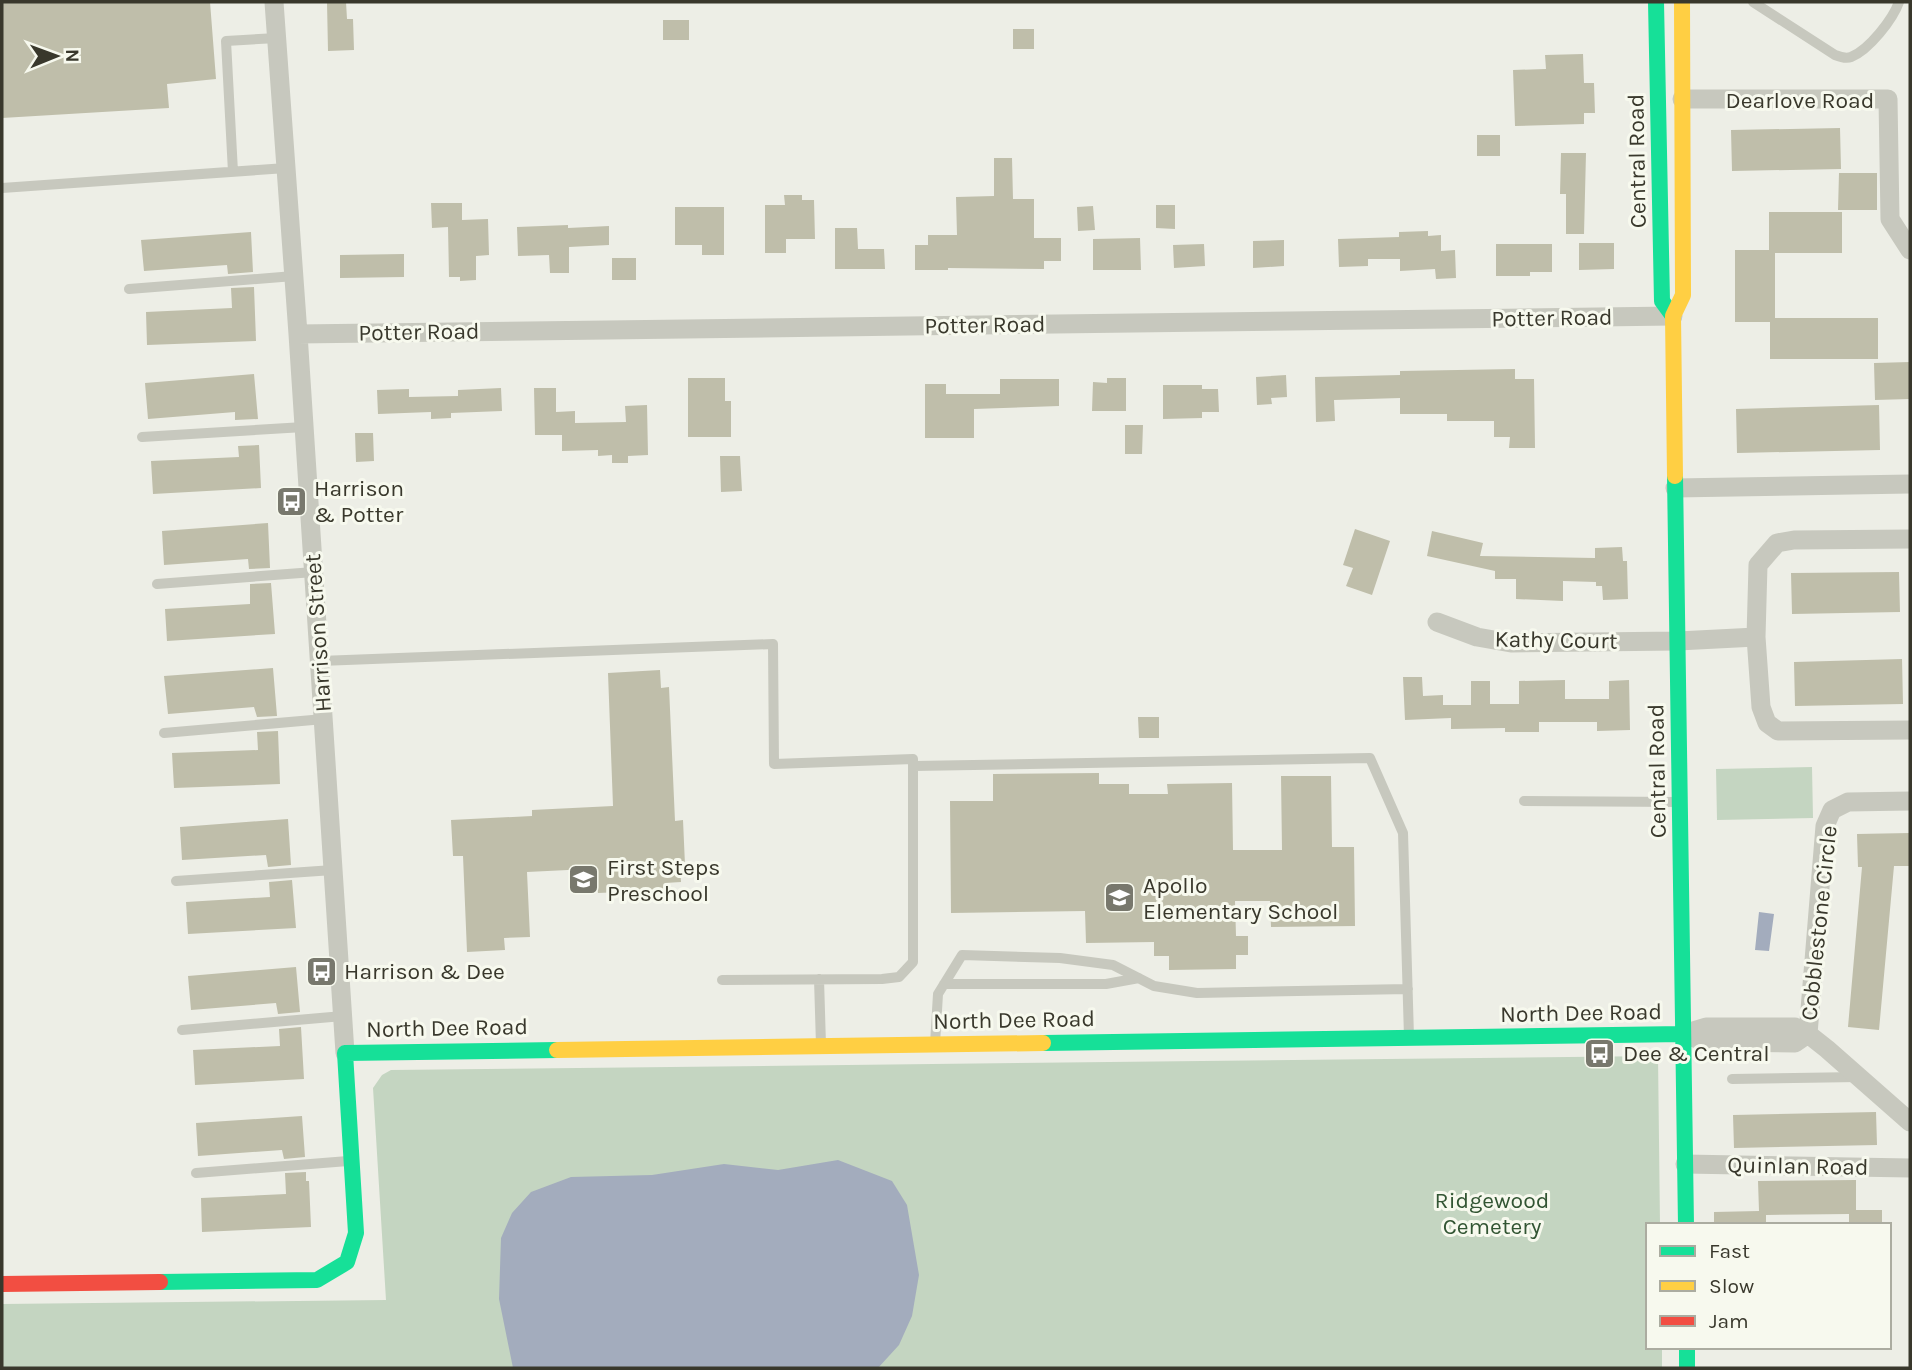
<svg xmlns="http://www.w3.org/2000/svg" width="1912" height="1370" font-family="Karla,sans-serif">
  <rect width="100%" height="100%" fill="#edeee6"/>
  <path fill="#c4d5c1" d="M1812,767L1813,818L1717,820L1716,769Z
    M1658,1056L1660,1225H1648V1347H1662V1368H2V1304L386,1300L373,1088L382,1075L391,1070Z"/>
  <path fill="#a3acbd" d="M1759,912L1774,914L1769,951L1755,950Z
    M838,1160L892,1181L907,1205L919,1275L912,1316L899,1345L878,1368H513L499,1299L501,1238L512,1213L531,1192L571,1177L652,1175L724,1164L778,1170Z"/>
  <path fill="#bfbeaa" d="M2,2H210L216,79L167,84L169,108L2,118Z
    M327,2H346L347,19H353L354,50L328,51Z
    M663,20H689V40H663Z
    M1013,29H1034V49H1013Z
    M1583,54L1584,83H1594L1595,113H1584V124L1515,126L1513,70L1546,69L1545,55Z
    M1840,128L1841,169L1732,171L1731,130Z
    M1477,135H1500V156H1477Z
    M1561,153H1586L1584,234H1566V194H1560Z
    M994,158H1012L1013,199H1034V238H1061V261H1044V269L948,268V270H915V245H928V235H957L956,197L994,196Z
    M1839,173H1877V210H1838Z
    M784,195H802V200H814L815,239H786V253H765V205H785Z
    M431,203H462V220L488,219L489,255L476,256V280L460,281V277H449L448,227L432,228Z
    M1156,205H1175V229L1156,228Z
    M1093,206L1095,230L1078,231L1077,207Z
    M675,207H724V255H702V245H675Z
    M1769,212H1842V253H1775V318H1878V359H1770V322H1735V250H1769Z
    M568,225V228L609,226V245L569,247V273H550L549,255L518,256L517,227Z
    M835,228H857L858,249H884L885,269H835Z
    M1428,231V236L1441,235V251L1455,250L1456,278L1436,279L1435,269L1400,271V259H1368V266L1339,267L1338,239L1399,237V232Z
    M251,232L253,272L228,274L227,265L144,271L141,240Z
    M1140,238L1141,270H1093V239Z
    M1284,240V266L1253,268V241Z
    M1579,243H1614V269L1579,270Z
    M1204,244L1205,266L1174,268L1173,245Z
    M1496,244H1552V272H1530V276H1496Z
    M404,254V277L340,278V255Z
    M612,258H636V280H612Z
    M254,287L256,341L147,345L146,312L232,308L231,288Z
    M1910,362V399L1875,400L1874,363Z
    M1515,369V379H1534L1535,448H1509L1510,437H1494V421H1447V414H1400V398L1334,400L1335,421L1316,422L1315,377L1400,375V371Z
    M254,374L258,419L235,420V412L148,419L145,383Z
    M1286,375L1287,397L1271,398L1272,404L1257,405L1256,377Z
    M688,378H725V401H731V437H688Z
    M1107,378H1126V411H1092L1093,382L1107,383Z
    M1000,379H1059V406L974,409V438H925V384H946V394H1000Z
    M1163,385H1202V389H1218L1219,412H1202V418L1163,419Z
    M501,388L502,411L451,413V418L431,419V412L378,414L377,390L409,389V397L458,396V390Z
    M534,388H556V412L575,411V423L626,422L625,406L647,405L648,455L628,456V463H612V455L598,456V450L562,451V435H535Z
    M1879,405L1880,450L1737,453L1736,409Z
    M1125,425H1143L1142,454H1125Z
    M355,433H373L374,461L356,462Z
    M259,445L261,488L153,494L151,461L239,457L238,446Z
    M720,456H740L742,491L721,492Z
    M268,523L270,568L249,569L248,559L164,565L162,531Z
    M1355,529L1390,541L1372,595L1346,586L1353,568L1343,565Z
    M1432,531L1483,543L1480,556L1595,558V548L1622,547L1623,561H1627L1628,599L1603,600L1602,586H1596V582L1563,581V601L1516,599V579H1495V571L1427,556Z
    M1899,572L1900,612L1792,614L1791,573Z
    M271,583L275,634L167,641L165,609L250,604V584Z
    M1902,659L1903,704L1795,706L1794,662Z
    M273,668L277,716L257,717L254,707L168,714L164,676Z
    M660,670L661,688L669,687L675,821L683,820L685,865L680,866L681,882L665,883V890L598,893L597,882L589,883L588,869L527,872L530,937L504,938L505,950L467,952L463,856H453L451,820L532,816V810L613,806L608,673Z
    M1403,677H1422L1423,696L1443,695V705H1471V681H1490V704H1519V681L1565,680V699H1609V681L1629,680L1630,730L1597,731V722H1539V732H1505V728L1451,729V718L1405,720Z
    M1138,717H1159V738H1139Z
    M278,731L280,784L174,788L172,753L258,750L257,732Z
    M1099,773V784H1129V794H1168L1167,784L1232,783L1233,850H1282L1281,776H1331L1332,847H1354L1355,926L1271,927L1270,901H1235L1236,936H1248V955H1236V969L1169,970V956H1154V942L1086,943L1085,911L951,913L950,801H993V774Z
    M288,819L291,865L268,867L266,855L182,860L180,827Z
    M1910,833V866H1894L1879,1030L1848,1027L1862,867H1858L1857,834Z
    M292,880L296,928L188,934L186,902L270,897L269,882Z
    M296,967L300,1012L278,1014L276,1003L191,1010L188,976Z
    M301,1027L304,1079L195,1085L193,1050L280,1046L279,1029Z
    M1876,1112L1877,1145L1734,1148L1733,1115Z
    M302,1116L305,1157L284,1159L282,1150L198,1156L196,1123Z
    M306,1172V1181H309L311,1227L202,1232L201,1198L286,1194L285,1173Z
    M1856,1180V1210H1882V1225H1849V1214L1766,1215V1225H1714V1212L1759,1211L1758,1181Z"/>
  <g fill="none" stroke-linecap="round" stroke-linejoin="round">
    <path stroke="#c7c8be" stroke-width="10" d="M1753,2L1835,55C1840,57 1846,59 1851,57C1869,50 1893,19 1899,2
      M233,172L226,41L277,38
      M2,188L286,168
      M129,289L294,276
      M142,437L304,427
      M157,584L314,572
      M320,661L773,644L774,764L913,759V962L899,977L882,979L722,980
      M164,733L324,719
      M914,766L1370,758L1403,833L1409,1037
      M1524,801L1679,802
      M176,881L333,870
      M819,979L821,1045
      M944,984H1106L1139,978
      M182,1030L343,1016
      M935,1044L938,994L962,955L1060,958L1113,965L1154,986L1197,993L1408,989
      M1732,1079L1858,1077
      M196,1173L348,1161"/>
    <path stroke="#c7c8be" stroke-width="19" d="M274,2L298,334L345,1053
      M1682,99H1888L1890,219L1910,250
      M298,334L1673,316
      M1675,488L1910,484
      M1910,539L1794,540L1777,543L1758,565L1756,637L1761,707L1767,723L1778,731L1910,730
      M1437,622L1477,637L1511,643L1678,641L1756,637
      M1683,1034L1706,1042L1795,1043L1808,1034L1825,826L1832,810L1848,802L1910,801
      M1683,1034L1706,1027H1795L1808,1034L1827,1049L1910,1122
      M1685,1164L1910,1168"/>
    <path stroke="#16e098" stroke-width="16" d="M1656,2L1662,301L1673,316
      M1675,476L1686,1225
      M1043,1043L1683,1034
      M160,1282L317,1280L347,1262L356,1233L345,1053L557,1050
      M1687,1347V1368"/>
    <path stroke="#ffcf43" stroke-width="16" d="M1675,476L1673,316L1683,295L1682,2
      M557,1050L1043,1043"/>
    <path stroke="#f24e42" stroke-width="16" d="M2,1284L160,1282"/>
  </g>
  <defs>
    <symbol id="bus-square" viewBox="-11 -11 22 22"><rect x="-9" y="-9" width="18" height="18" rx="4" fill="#78786d" stroke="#f7f9ee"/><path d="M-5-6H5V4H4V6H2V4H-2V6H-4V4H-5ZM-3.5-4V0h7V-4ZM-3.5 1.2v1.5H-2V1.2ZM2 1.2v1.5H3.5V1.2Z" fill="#fff"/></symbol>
    <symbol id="school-square" viewBox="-11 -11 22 22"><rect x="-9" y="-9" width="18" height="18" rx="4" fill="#78786d" stroke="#f7f9ee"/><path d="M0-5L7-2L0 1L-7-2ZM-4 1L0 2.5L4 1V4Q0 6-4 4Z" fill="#fff"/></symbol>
  </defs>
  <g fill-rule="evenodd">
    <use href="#bus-square" x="274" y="484" width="35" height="35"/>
    <use href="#school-square" x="566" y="862" width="35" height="35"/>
    <use href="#school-square" x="1102" y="880" width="35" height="35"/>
    <use href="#bus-square" x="304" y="954" width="35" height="35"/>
    <use href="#bus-square" x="1582" y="1036" width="35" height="35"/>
  </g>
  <g text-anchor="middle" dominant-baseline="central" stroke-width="6" stroke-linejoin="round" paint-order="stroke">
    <g font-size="23" fill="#39382c" stroke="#f7f9ee">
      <text x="1800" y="100">Dearlove Road</text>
      <text transform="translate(1637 161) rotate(-91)">Central Road</text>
      <text transform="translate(1552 318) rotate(-1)">Potter Road</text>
      <text transform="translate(985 325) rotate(-1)">Potter Road</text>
      <text transform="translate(419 332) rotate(-1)">Potter Road</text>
      <text transform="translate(318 633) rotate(-94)">Harrison Street</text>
      <text transform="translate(1556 640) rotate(1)">Kathy Court</text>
      <text transform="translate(1657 771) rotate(-91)">Central Road</text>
      <text transform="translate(1819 923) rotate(-84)">Cobblestone Circle</text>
      <text transform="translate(1581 1013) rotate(-1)">North Dee Road</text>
      <text transform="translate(1014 1020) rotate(-1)">North Dee Road</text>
      <text transform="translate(447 1028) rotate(-1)">North Dee Road</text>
      <text transform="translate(1798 1166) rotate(1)">Quinlan Road</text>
    </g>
    <g font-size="23" fill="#39382c" stroke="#f7f9ee" text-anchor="start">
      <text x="314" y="488">Harrison<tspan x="314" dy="26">&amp; Potter</tspan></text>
      <text x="607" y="867">First Steps<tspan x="607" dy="26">Preschool</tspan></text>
      <text x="1143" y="885">Apollo<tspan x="1143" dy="26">Elementary School</tspan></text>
      <text x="344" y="971">Harrison &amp; Dee</text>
      <text x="1623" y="1053">Dee &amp; Central</text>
    </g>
    <g font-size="23" fill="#325533" stroke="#f7f9ee">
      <text x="1492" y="1200">Ridgewood<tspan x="1492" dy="26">Cemetery</tspan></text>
    </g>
  </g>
  <rect width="1912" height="1370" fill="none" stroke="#39382c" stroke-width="7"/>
  <rect x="1646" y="1223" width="245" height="126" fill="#f7f9ee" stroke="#abaca0" stroke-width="2"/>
  <rect x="1660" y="1246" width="35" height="10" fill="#16e098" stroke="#abaca0" stroke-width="2"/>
  <text x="1709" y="1258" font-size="21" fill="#39382c">Fast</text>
  <rect x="1660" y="1281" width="35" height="10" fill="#ffcf43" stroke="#abaca0" stroke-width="2"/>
  <text x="1709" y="1293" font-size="21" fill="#39382c">Slow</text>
  <rect x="1660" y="1316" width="35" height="10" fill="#f24e42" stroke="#abaca0" stroke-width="2"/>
  <text x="1709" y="1328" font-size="21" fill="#39382c">Jam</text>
  <g transform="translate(56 56) rotate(89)" stroke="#f7f9ee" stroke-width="5" paint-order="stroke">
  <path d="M0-5L12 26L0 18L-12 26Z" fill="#39382c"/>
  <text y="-10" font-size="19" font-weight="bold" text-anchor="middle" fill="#39382c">N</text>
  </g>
</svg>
